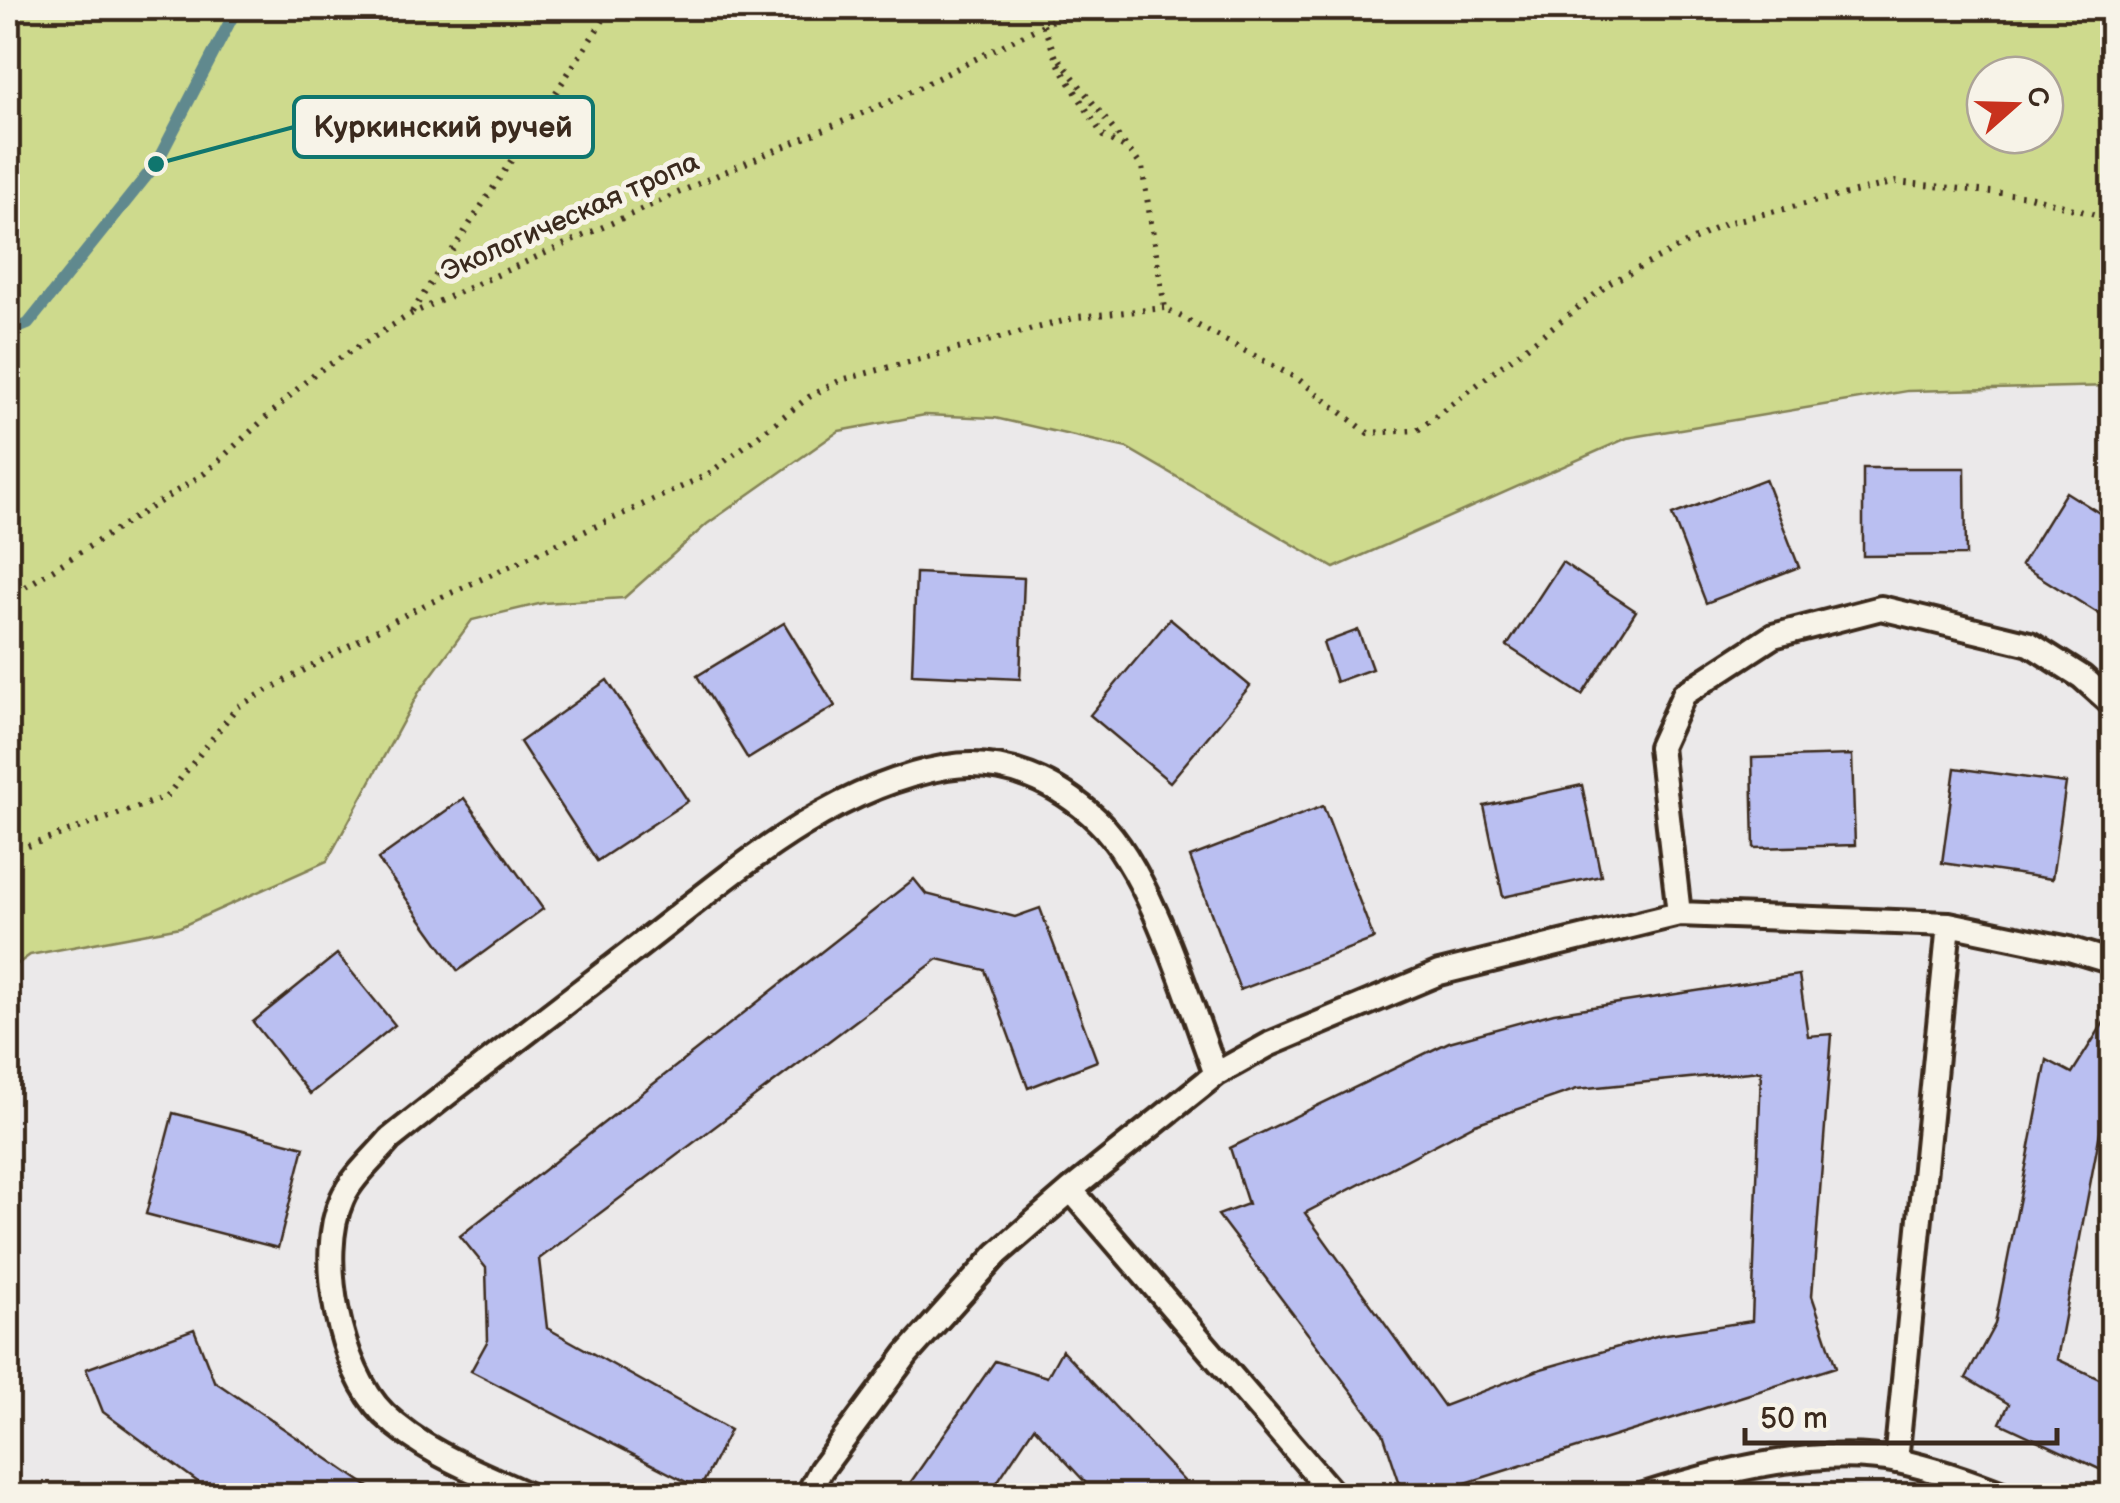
<svg xmlns="http://www.w3.org/2000/svg" width="2120" height="1503" font-family="'Balsamiq Sans',sans-serif">
  <rect width="100%" height="100%" fill="#ebe9ea"/>
  <filter id="ink" filterUnits="userSpaceOnUse"><feTurbulence type="fractalNoise" baseFrequency=".01" numOctaves="2"/><feDisplacementMap in="SourceGraphic" scale="20" xChannelSelector="R" yChannelSelector="G"/><feConvolveMatrix kernelMatrix="1 2 1 2 8 2 1 2 1" color-interpolation-filters="sRGB"/></filter>
  <g filter="url(#ink)">
    <path fill="#ceda8d" stroke="#848256" stroke-width="2.5" fill-rule="evenodd" d="M9,8H2112V386L1907,391L1627,438L1334,568L1127,448L995,418L925,415L839,431L707,524L624,598L543,603L472,620L419,692L327,861L180,927L30,955L8,971ZM1985,75H2045V135H1985Z
      M1847,1488L1936,1495H1745L1801,1489Z"/>
    <g fill="none" stroke-linecap="round" stroke-linejoin="round">
      <path stroke="#61898e" stroke-width="12" d="M8,332L28,324L156,164L237,8"/>
    </g>
    <path fill="#babff1" stroke="#3b2a1e" stroke-width="2.5" fill-rule="evenodd" d="M1863,468H1965L1966,555L1863,556Z
      M1765,479L1799,567L1706,603L1672,515Z
      M2066,492L2112,521V622L2021,565Z
      M1562,562L1636,611L1582,695L1507,646Z
      M916,573L1024,578L1020,679L912,674Z
      M1170,619L1250,686L1170,782L1090,715Z
      M784,623L835,706L748,759L697,676Z
      M1358,630L1372,669L1336,682L1323,643Z
      M607,680L688,801L597,861L520,742Z
      M1852,755L1855,845L1754,848L1752,758Z
      M1955,768L2066,783L2052,879L1942,863Z
      M1582,785L1601,876L1503,897L1484,806Z
      M464,798L543,909L458,971L378,859Z
      M1323,806L1374,939L1240,990L1190,857Z
      M914,879L926,894L1015,917L1040,908L1097,1061L1028,1088L985,970L938,959L539,1259L547,1328L730,1430L700,1489L471,1371L488,1340L486,1268L460,1236Z
      M337,954L395,1025L310,1094L253,1022Z
      M1799,975L1808,1036L1832,1034L1812,1296L1836,1367L1424,1496H1404L1383,1433L1218,1215L1248,1204L1230,1148L1449,1042L1554,1013ZM1761,1071L1752,1321L1660,1335L1541,1369L1444,1406L1305,1213L1475,1124L1577,1089Z
      M2106,1019L2112,1021V1114L2104,1111L2057,1359L2112,1385V1475L2000,1423L2009,1404L1966,1378L1995,1324L2047,1060L2072,1073Z
      M173,1113L304,1147L278,1248L146,1214Z
      M194,1329L214,1381L382,1496H217L103,1412L86,1369Z
      M1062,1350L1198,1496H1098L1034,1427L988,1496H901L995,1361L1047,1377Z"/>
    <g fill="none" stroke-linecap="round" stroke-linejoin="round">
      <defs>
        <path id="lane" d="M1679,914L1660,747L1684,694L1773,636L1881,608L2030,644L2082,677L2112,704
          M1071,1190L1335,1496
          M1896,1461L1949,924
          M530,1496C480,1473 424,1453 384,1414C340,1371 316,1256 342,1199C351,1178 375,1157 390,1139C469,1076 550,1015 630,953C726,880 824,788 947,767C1004,758 1058,782 1098,821C1151,872 1189,1003 1216,1074
          M807,1496L821,1470L907,1354L997,1254L1071,1190L1216,1074L1270,1044L1439,973L1679,914L1949,924L2069,949L2112,962
          M1641,1496C1715,1472 1820,1445 1898,1461C1935,1469 1972,1482 2007,1496"/>
      </defs>
      <use href="#lane" stroke="#3b2a1e" stroke-width="30"/>
      <path stroke="#3b2a1e" stroke-width="6" stroke-dasharray="2.5 8" stroke-linecap="butt" d="M1043,25L1060,67L1103,136L1123,147
        M1060,60L1142,167L1165,308L1298,379L1368,433L1418,430L1610,283L1726,223L1896,182L2029,196L2112,220
        M412,312L611,8
        M8,598L205,473L314,374L411,314L722,173L898,98L1077,8
        M8,853L166,797L237,707L412,611L707,475L809,397L841,380L1078,317L1165,308"/>
      <use href="#lane" stroke="#f7f3e8" stroke-width="22"/>
    </g>
  </g>
  <g text-anchor="middle" dominant-baseline="central" stroke-width="10" stroke-linejoin="round" paint-order="stroke">
    <g font-size="28" fill="#3b2a1e" stroke="#f7f3e8">
      <text transform="translate(570 217) rotate(-24)">Экологическая тропа</text>
    </g>
  </g>
  <path fill="none" stroke="#0f766e" stroke-width="4" d="M156 164L294 127"/>
  <circle fill="#0f766e" stroke="#f7f3e8" stroke-width="4" cx="156" cy="164" r="10"/>
  <rect fill="#f7f3e8" stroke="#0f766e" stroke-width="4" x="294" y="97" width="299" height="60" rx="10"/>
  <g font-size="30" text-anchor="middle" font-weight="bold" fill="#3b2a1e">
    <text x="443" y="137">Куркинский ручей</text>
  </g>
  <rect width="2120" height="1503" fill="none" stroke="#f7f3e8" stroke-width="40"/>
  <rect x="20" y="20" width="2080" height="1463" fill="none" stroke="#3b2a1e" stroke-width="4" filter="url(#ink)"/>
  <g transform="translate(2015 105) rotate(70)"><circle r="48" fill="#f7f3e8" stroke="#aca397" stroke-width="2.5"/>
  <path d="M0-8L18 38L0 25L-18 38Z" fill="#c8321e"/>
  <text y="-15" font-size="28" font-weight="bold" text-anchor="middle" fill="#3b2a1e">С</text>
  </g>
  <path d="M1745 1428v15h312v-15" fill="none" stroke="#3b2a1e" stroke-width="5"/>
  <text x="1760" y="1428" font-size="30" fill="#3b2a1e" stroke="#f7f3e8" stroke-width="8" paint-order="stroke">50 m</text>
</svg>
